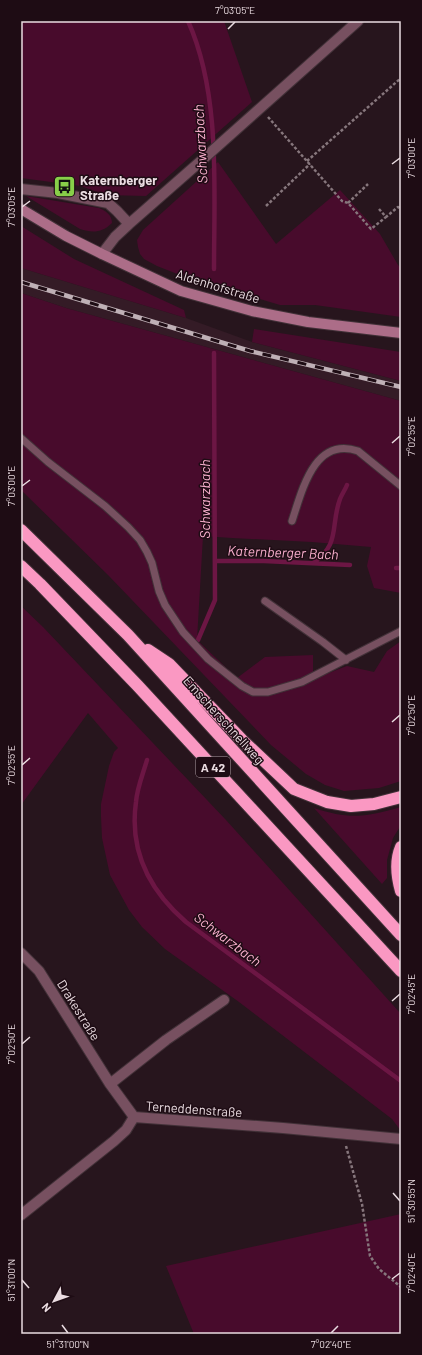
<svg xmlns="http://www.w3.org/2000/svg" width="422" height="1355" font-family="Barlow,sans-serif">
  <rect width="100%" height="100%" fill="#27151d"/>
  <path fill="#341b26" d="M21,268L186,318L252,342L401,381V401L66,308L21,293Z"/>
  <path fill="#480b2c" d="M21,21H224L252,102L146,196L105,195L81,186L21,178Z
    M218,162L276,244L340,190L380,234L398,265L401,268V317L315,305H280L185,277L157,266L144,259L140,254L138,247L137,240L143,230Z
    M26,196L99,208C106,211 112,215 112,223C102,233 92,233 80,229Z
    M21,226L74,259L184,310L186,318L21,268Z
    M21,293L66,308L401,401V593L374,588L367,566L371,547L312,542L232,538L203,536L197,640L237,678L265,657L313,655V679L347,666L374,672L387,651L401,641V781L379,788L344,791L325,785L306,774L271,745L108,575L21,490Z
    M254,329L401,352V381L252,342Z
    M21,606L43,627L226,820L401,1014V1131L392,1119L239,1002L165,949L142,927L129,910L110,875L102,838L101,817V804L109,766L114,752L118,748L88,713L21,805Z
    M401,807V825L393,838L387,860V878L382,884L314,808C350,820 365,817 401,807Z
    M401,1214V1334H194L166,1266Z"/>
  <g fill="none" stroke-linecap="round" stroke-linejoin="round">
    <path stroke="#6c1644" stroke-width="4.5" d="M188,21C221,94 214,190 214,269
      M216,561H264L350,565
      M313,563C341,544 330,526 340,499C342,494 345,490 347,485
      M396,568H401
      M198,640L215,600L214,353
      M147,760C143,774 137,788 136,802C129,851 149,890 186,922L401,1081"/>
    <defs>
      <path id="lane" d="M21,438L48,462L105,506L128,527L140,540L147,552L152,563L159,591L165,605L183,632L208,659L242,686L253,692H268L302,682L401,631
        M292,521C302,491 314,436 358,451L401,486
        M265,601L323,642L346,660"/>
      <path id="street" d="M21,189L58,193L108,203L117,211L129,224
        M102,254L115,237L129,224L202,160L358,21
        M21,953L39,971L110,1084L134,1117
        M110,1084L166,1040L224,1000
        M21,1215L114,1141L126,1130L134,1117L283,1128L401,1139"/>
      <path id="secondary" d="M21,209L66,236L102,254L181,291L252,311L308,322L401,333"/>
      <path id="highway" d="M21,530L128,635L401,935
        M21,566L40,584L138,686L401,971
        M148,650L169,664L242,740L294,789L327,802L351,806L374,804L401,797
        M401,847C395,861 397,877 401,891"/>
    </defs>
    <use href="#lane" stroke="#423138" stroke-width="9"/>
    <use href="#street" stroke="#423138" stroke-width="12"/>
    <use href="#secondary" stroke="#423138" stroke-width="12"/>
    <use href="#highway" stroke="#423138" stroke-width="14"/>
    <path stroke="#86767c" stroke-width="2.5" stroke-dasharray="3 2" stroke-linecap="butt" d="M268,117L342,201L348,203L371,229L386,217
      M307,161L401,78
      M348,203L368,184
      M266,206L310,164
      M379,209L386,217L398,207L401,210
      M346,1146L362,1204L370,1256L379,1269L401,1287"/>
    <use href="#lane" stroke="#775060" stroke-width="7"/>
    <use href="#street" stroke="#775060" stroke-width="10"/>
    <use href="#secondary" stroke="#ac6d88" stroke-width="10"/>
    <use href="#highway" stroke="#fa98c2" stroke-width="12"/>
    <defs>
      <path id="rail" d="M21,282L250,351L401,387"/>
    </defs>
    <use href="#rail" stroke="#bfb0b6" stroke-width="4.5"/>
    <use href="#rail" stroke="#1e0c14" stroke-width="3" stroke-dasharray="9" stroke-linecap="butt"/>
  </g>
  <path fill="none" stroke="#eadce1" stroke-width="1.5" d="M228,29L235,22M392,164L400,158M22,207L30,201M392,443L400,436M22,486L30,480M392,722L400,715M22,765L30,758M392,1001L400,994M22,1044L30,1037M393,1193L400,1201M392,1279L400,1273M22,1280L29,1288M62,1325L68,1333M331,1333L338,1326"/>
  <defs>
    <symbol id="bus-square" viewBox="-11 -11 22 22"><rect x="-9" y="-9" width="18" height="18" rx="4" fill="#88cf49" stroke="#1e0c14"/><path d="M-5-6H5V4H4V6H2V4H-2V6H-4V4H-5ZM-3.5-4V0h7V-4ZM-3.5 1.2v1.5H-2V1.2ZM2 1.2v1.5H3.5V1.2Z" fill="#111"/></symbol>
  </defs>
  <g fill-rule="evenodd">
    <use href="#bus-square" x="52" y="174" width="25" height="25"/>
  </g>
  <g text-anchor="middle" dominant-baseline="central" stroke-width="3" stroke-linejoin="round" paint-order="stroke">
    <rect fill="#1e0c14" stroke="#ad9ea4" stroke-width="1" x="196" y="757" width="34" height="20" rx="3"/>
    <g font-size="12" font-weight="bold" fill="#eadce1">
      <text x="213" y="767">A 42</text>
    </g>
    <g font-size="13" font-weight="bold" fill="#eadce1" stroke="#1e0c14" text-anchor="start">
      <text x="80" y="180">Katernberger<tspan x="80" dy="15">Straße</tspan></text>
    </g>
    <g font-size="13" fill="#eadce1" stroke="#1e0c14">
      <text transform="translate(218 286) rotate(17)">Aldenhofstraße</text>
      <text transform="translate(224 720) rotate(48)">Emscherschnellweg</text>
      <text transform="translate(79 1010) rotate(58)">Drakestraße</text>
      <text transform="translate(194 1109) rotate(4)">Terneddenstraße</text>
    </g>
    <g font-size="14" font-style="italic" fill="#fab0ce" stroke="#1e0c14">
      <text transform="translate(200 144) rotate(-93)">Schwarzbach</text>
      <text transform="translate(204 499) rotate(-90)">Schwarzbach</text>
      <text transform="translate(283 552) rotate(2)">Katernberger Bach</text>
      <text transform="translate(228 939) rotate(37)">Schwarzbach</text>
    </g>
  </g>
  <rect width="422" height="1355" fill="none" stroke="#1e0c14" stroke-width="44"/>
  <g transform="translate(54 1301) rotate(229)" stroke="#1e0c14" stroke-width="3" paint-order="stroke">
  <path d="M0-3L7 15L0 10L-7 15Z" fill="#eadce1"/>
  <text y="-6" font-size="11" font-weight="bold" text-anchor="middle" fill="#eadce1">N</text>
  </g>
  <rect x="22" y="22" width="378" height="1311" fill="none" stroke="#eadce1" stroke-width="1.5"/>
  <g font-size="10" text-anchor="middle" fill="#eadce1">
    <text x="235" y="14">7°03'05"E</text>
    <text transform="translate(411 158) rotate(-90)" y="4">7°03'00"E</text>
    <text transform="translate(11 207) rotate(-90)" y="4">7°03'05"E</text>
    <text transform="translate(411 436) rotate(-90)" y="4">7°02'55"E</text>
    <text transform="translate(11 486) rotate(-90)" y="4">7°03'00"E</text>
    <text transform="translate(411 715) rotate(-90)" y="4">7°02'50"E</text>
    <text transform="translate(11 765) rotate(-90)" y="4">7°02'55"E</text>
    <text transform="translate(411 994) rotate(-90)" y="4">7°02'45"E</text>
    <text transform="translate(11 1044) rotate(-90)" y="4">7°02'50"E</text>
    <text transform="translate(411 1201) rotate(-90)" y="4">51°30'55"N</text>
    <text transform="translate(411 1273) rotate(-90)" y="4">7°02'40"E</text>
    <text transform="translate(11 1280) rotate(-90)" y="4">51°31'00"N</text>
    <text x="68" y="1348">51°31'00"N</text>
    <text x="331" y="1348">7°02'40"E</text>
  </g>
</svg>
